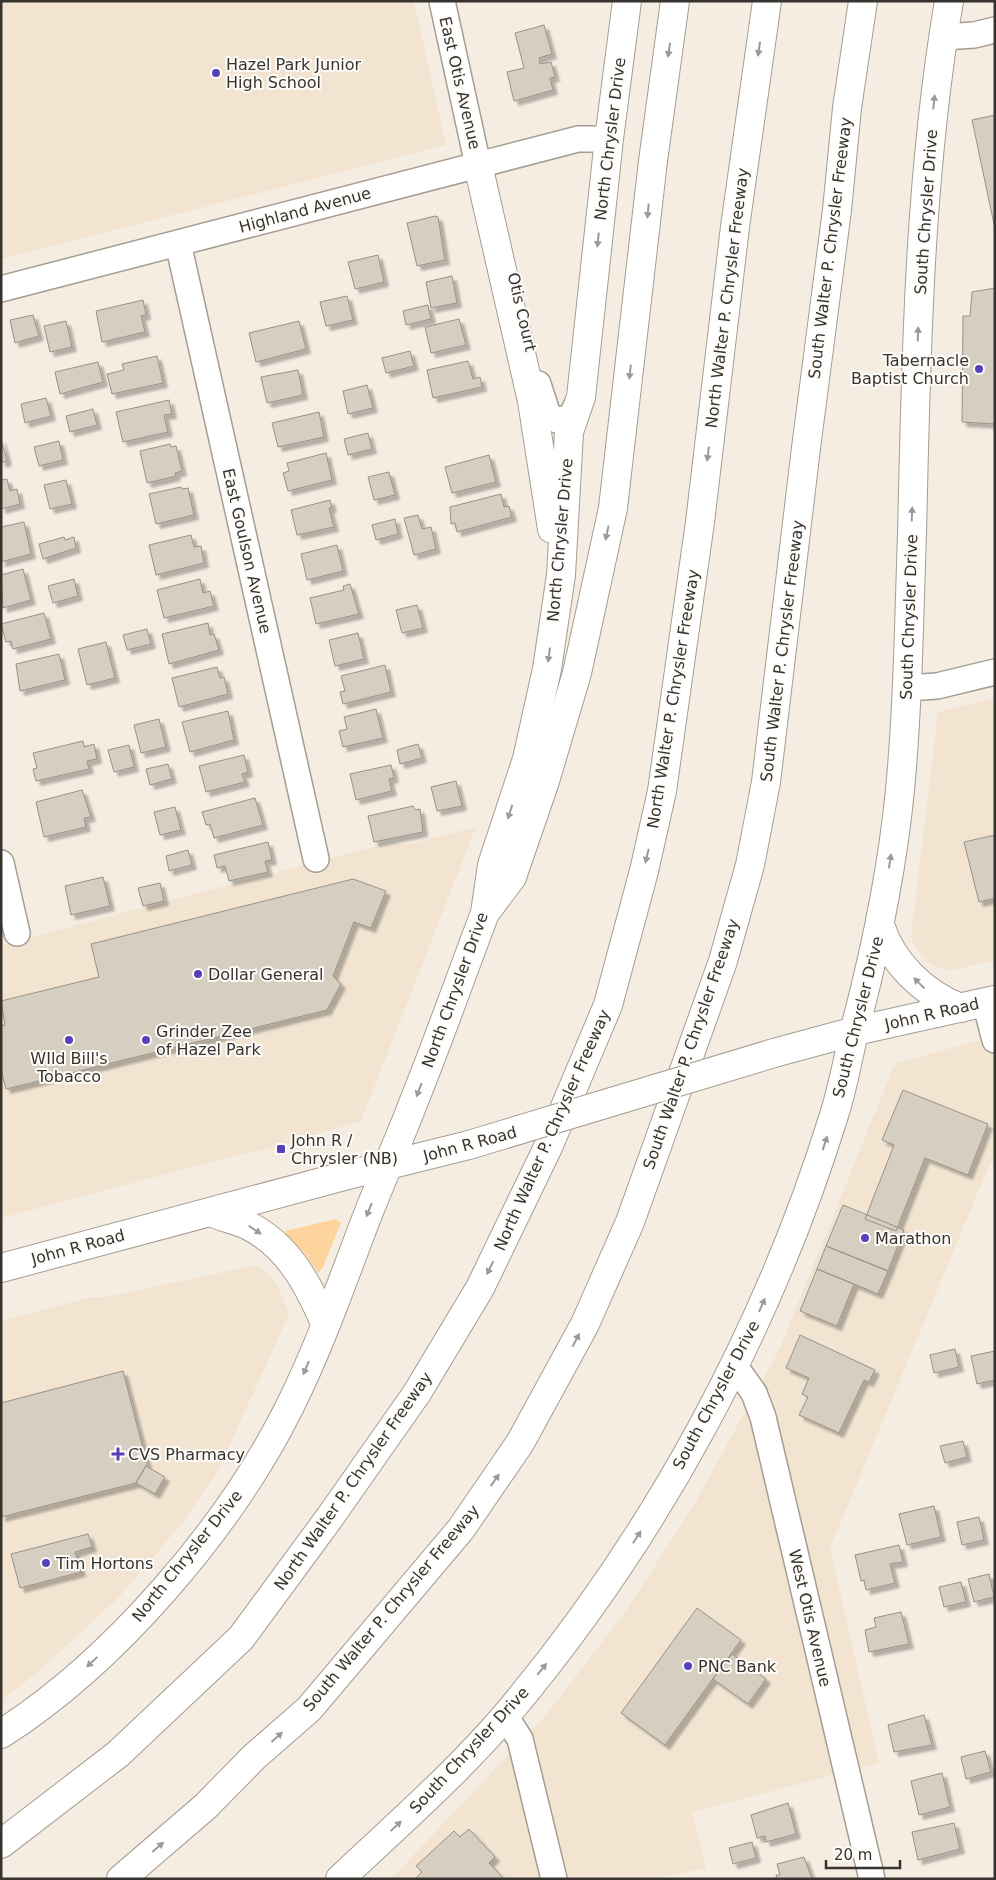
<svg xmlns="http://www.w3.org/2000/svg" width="996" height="1880" font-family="'DejaVu Sans',sans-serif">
  <defs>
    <filter id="shadow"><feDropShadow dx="4.5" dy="4.5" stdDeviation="1" flood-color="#0004"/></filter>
  </defs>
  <rect width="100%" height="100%" fill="#f6ede2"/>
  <path fill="#f2e4d1" d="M1,1H414L446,145L1,259Z
    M995,698V960L953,970L942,969L928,962L914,945L911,937L938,712Z
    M476,827L361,1121L265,1150L238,1155L1,1218V945L392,842L406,845Z
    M995,1036V1160L991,1161L830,1548L879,1763L692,1812L706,1868L651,1879H391L545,1716L626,1611L695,1503L779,1350L893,1068L897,1063Z
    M256,1265L267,1272L278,1286L289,1314L218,1471L183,1522L119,1597L36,1674L1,1700V1321L91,1297H106Z"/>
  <path fill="#fdd49b" d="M336,1219L341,1223L322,1269L318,1273L303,1251L286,1235L285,1231Z"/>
  <path fill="#d7cec2" stroke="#999186" filter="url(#shadow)" d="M544,25L552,54L539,58L540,64L551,62L555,77L550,78L553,90L514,101L507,72L524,68L515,33Z
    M995,115V229L972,120Z
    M435,216L438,217L445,260L417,266L407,223Z
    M378,255L384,282L355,289L348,262Z
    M452,276L457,303L431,308L426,282Z
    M995,288V424L962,422L963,316H970L972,292Z
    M347,296L353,320L326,326L320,302Z
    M143,300L146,315L141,316L145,332L102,342L96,311Z
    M428,305L431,319L406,325L403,311Z
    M33,315L39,336L15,343L10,320Z
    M459,319L466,345L431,353L425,327Z
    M66,321L72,347L50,352L44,326Z
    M299,321L306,349L256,362L249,333Z
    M410,351L414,366L386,373L382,358Z
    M157,356L163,383L112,394L107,374L124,370L122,364Z
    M468,361L473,379L480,377L482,387L433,398L427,370Z
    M98,362L103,382L60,394L55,372Z
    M298,370L303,395L267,403L261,377Z
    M367,385L373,408L348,414L343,391Z
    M46,398L51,416L25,423L21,404Z
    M169,400L172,414L164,415L168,432L123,442L116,412Z
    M93,409L97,425L70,432L66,416Z
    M319,412L324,437L278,447L272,423Z
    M368,433L372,449L348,455L344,439Z
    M1,439L7,461L1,463Z
    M59,441L63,460L39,466L34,447Z
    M170,444L171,447L176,446L182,471L175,473L176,476L147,483L140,451Z
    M326,453L332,480L288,491L283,473L289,471L287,463Z
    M489,455L496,482L452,493L445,467Z
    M389,472L395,495L374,500L368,477Z
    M7,479L10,491L17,489L20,504L1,509V480Z
    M66,480L72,504L50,509L44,485Z
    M181,487L182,489L188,488L194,515L156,524L149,494Z
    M501,494L504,507L509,506L512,517L457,532L455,523L451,524L450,507Z
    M330,500L332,508H329L334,527L297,535L291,510Z
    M418,515L422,529L431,527L436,549L414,555L404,518Z
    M395,519L398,534L376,540L372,525Z
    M24,522L31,554L1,562V527Z
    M191,535L194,547L201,546L204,563L156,575L149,545Z
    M64,537L65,540L74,537L76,548L43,559L39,544Z
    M337,545L343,571L307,580L301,554Z
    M23,569L31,600L3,608L1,575Z
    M74,579L78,596L53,603L48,586Z
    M200,579L203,593L210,591L214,606L164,618L157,590Z
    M350,584L359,614L316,624L310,598L344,590L343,586Z
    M417,605L423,628L402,633L396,610Z
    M44,613L51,639L13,649L11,641L6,642L1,624Z
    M208,623L210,635L214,634L219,650L169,664L162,634Z
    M147,629L151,644L127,650L123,635Z
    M358,633L364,659L335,666L329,640Z
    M106,642L115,678L87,685L78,649Z
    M59,654L65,680L20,691L16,664Z
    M385,665L391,692L343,704L340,692L345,691L341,676Z
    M217,667L220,678L224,677L228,694L179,707L172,678Z
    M376,709L383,738L343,747L339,731L347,729L344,717Z
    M228,711L234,740L190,752L182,722Z
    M159,719L166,747L141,753L134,725Z
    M83,741L84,747L94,744L97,759L87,761L89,769L36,781L33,769L37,768L33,753Z
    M418,744L422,758L400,764L397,750Z
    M129,745L134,767L114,772L108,750Z
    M244,755L248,772L242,774L245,782L206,792L199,766Z
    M168,764L172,779L150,785L146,769Z
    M391,765L394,778L389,779L392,791L356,800L350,774Z
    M456,781L462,806L437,811L431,787Z
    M82,790L91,817L84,818L86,827L44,837L36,802Z
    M255,798L263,825L214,838L210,824L206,825L202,812Z
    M413,806L415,810L420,809L423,832L374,842L368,816Z
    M175,807L181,830L160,835L154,812Z
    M995,835V898L979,902L964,842Z
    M268,842L272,860L265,861L268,872L229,881L225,866L217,868L214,855Z
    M188,850L192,865L169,871L166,856Z
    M103,877L110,906L71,915L65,886Z
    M353,879L386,891L371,928L354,922L333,976L341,984L327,1010L6,1089L1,1070V1026L5,1025L1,1001L99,977L91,944Z
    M160,883L164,901L143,906L138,888Z
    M903,1090L988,1124L968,1175L925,1158L896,1231L865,1219L894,1145L882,1140Z
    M843,1205L904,1230L888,1271L826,1246Z
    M826,1246L888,1271L878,1294L817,1269Z
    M817,1269L854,1284L837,1326L800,1311Z
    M800,1335L875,1370L869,1382L864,1380L839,1433L799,1415L808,1397L802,1394L809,1378L786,1368Z
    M955,1349L959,1367L934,1373L930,1355Z
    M995,1351V1380L977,1384L971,1356Z
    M123,1371L147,1464L136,1483L1,1517V1403Z
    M963,1441L967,1457L945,1463L940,1446Z
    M146,1466L165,1477L155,1494L136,1483Z
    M934,1506L941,1537L907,1545L899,1514Z
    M979,1517L984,1540L962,1545L957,1522Z
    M88,1534L92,1547L75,1552L81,1572L20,1588L11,1554Z
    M899,1545L903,1562L890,1564L895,1583L866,1590L864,1580L861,1581L855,1555Z
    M989,1574L994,1597L974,1602L968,1579Z
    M961,1582L966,1602L944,1607L939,1587Z
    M697,1608L741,1640L665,1745L621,1713Z
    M901,1612L909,1644L869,1652L865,1630L876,1627L874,1618Z
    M732,1654L766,1679L748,1704L713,1679Z
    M924,1715L932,1745L894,1752L888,1725Z
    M985,1751L991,1772L966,1779L961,1757Z
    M942,1773L950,1807L919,1815L911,1781Z
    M788,1803L796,1834L766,1842L765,1836L757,1838L751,1815Z
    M954,1823L960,1849L918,1860L912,1832Z
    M469,1829L495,1857L489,1863L504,1879H415L422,1872L416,1866L454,1831L460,1837Z
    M752,1842L756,1858L733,1864L729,1848Z
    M804,1857L812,1879H777L776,1875H780L777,1864Z"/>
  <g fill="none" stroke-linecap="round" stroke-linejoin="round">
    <defs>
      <path id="street" d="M442,1L478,165
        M943,37L974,35L995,30
        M178,243L316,859
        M1,289L578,139H609
        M538,384L548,415L557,420L570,418L580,399
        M907,688L937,686L995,672
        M1,863L17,933
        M985,1002L995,1040
        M734,1365L754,1393L763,1417L872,1879
        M505,1716L520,1739L554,1879"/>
      <path id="secondary" d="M478,165L532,401L552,529
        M880,925C892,963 924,994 961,1008
        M774,1053L855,1031L995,1000
        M210,1212C222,1217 235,1220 247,1225C288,1245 308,1284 325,1323
        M1,1268L344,1176L469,1145
        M1,1734C114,1662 229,1528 289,1408C318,1350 340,1288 363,1227C379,1185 398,1143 414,1101C439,1039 461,976 485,913L492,865L527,759L547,669L561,575L569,432L581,397L609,139L627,1
        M340,1879C397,1825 457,1773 508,1713C655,1538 768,1330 835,1112C843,1086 848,1059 854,1032C875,953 892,872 900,790C908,705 909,619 912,534C916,356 919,177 949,1"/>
      <path id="highway" d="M485,913L512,877L545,781L577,673L613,508L653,161L675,1
        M1,1844L118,1754L241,1638L330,1517L417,1393L480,1288L549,1145L608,1005L644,871L662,791L700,522L735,227L767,1
        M121,1879L206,1806L254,1757L309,1709L461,1529L520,1443L585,1324L630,1222L723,961L750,865L766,782L806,448L837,210L847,108L863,1"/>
    </defs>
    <use href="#street" stroke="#a69d92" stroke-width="28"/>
    <use href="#secondary" stroke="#a69d92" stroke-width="30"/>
    <use href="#highway" stroke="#a69d92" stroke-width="30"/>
    <use href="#street" stroke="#fff" stroke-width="25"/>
    <use href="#secondary" stroke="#fff" stroke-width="28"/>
    <use href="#highway" stroke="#fff" stroke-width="28"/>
    <defs>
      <path id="secondary-bridge" d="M469,1145L774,1053"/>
    </defs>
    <use href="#secondary-bridge" stroke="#a69d92" stroke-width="30" stroke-linecap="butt"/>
    <use href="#secondary-bridge" stroke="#fff" stroke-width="28"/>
  </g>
  <defs><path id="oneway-solid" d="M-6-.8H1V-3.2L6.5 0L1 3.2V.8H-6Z" transform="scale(1.25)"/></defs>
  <g fill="#9b9a97">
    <use href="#oneway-solid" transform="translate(759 49) rotate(98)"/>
    <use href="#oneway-solid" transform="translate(669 50) rotate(98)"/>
    <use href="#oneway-solid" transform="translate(934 102) rotate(-84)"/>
    <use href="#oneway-solid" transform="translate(648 211) rotate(96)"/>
    <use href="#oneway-solid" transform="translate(598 240) rotate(96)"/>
    <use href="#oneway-solid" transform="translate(918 334) rotate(-88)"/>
    <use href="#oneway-solid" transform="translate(630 372) rotate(96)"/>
    <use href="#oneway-solid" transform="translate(708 454) rotate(97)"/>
    <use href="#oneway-solid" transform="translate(912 514) rotate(-88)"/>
    <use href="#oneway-solid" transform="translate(607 533) rotate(102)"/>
    <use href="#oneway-solid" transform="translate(549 655) rotate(98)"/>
    <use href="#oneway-solid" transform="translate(510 812) rotate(108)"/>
    <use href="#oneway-solid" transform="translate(647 856) rotate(103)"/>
    <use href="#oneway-solid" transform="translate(890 861) rotate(-82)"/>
    <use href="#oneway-solid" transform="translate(919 983) rotate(-136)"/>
    <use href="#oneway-solid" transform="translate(419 1090) rotate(111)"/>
    <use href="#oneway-solid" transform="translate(825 1143) rotate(-72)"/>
    <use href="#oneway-solid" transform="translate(369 1210) rotate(112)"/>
    <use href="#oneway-solid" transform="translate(255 1230) rotate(33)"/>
    <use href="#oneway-solid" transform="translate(490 1268) rotate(116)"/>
    <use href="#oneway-solid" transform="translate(762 1305) rotate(-66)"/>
    <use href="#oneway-solid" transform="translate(576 1340) rotate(-62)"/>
    <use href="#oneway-solid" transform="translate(306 1368) rotate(113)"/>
    <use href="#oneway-solid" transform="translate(495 1480) rotate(-55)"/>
    <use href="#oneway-solid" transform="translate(637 1537) rotate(-57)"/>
    <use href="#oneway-solid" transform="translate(92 1662) rotate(137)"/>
    <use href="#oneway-solid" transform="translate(542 1669) rotate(-51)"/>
    <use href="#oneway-solid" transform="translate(277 1737) rotate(-42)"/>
    <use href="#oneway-solid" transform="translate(396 1826) rotate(-43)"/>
    <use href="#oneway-solid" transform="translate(158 1847) rotate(-41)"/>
  </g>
  <g fill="#5542b9" stroke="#fefcf9" stroke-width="2">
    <circle cx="216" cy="73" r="5"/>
    <circle cx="979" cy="369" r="5"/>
    <circle cx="198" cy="974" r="5"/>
    <circle cx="69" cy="1040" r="5"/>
    <circle cx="146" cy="1040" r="5"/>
    <rect x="276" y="1144" width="10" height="10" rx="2.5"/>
    <circle cx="865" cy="1238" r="5"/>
    <path d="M115.5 1446.5h5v5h5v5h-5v5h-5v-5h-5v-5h5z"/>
    <circle cx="46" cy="1563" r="5"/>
    <circle cx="688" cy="1666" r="5"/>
  </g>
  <g text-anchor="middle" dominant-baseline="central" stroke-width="4" stroke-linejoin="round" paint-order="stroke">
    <g font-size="16" fill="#37342f" stroke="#fefcf9" text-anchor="start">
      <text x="226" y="64">Hazel Park Junior<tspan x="226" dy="18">High School</tspan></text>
      <text x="969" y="360" text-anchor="end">Tabernacle<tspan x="969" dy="18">Baptist Church</tspan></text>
      <text x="208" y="974">Dollar General</text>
      <text x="156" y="1031">Grinder Zee<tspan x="156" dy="18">of Hazel Park</tspan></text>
      <text x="69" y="1058" text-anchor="middle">WIld Bill's<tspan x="69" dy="18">Tobacco</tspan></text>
      <text x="291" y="1140">John R /<tspan x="291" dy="18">Chrysler (NB)</tspan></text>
      <text x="875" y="1238">Marathon</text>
      <text x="128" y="1454">CVS Pharmacy</text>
      <text x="56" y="1563">Tim Hortons</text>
      <text x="698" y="1666">PNC Bank</text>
    </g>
    <g font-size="16" fill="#37342f" stroke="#fefcf9">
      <text transform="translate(460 83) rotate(77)">East Otis Avenue</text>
      <text transform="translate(610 139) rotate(-83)">North Chrysler Drive</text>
      <text transform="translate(305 210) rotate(-15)">Highland Avenue</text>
      <text transform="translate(926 212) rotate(-86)">South Chrysler Drive</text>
      <text transform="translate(830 248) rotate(-83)">South Walter P. Chrysler Freeway</text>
      <text transform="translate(727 298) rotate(-83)">North Walter P. Chrysler Freeway</text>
      <text transform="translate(522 312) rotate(77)">Otis Court</text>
      <text transform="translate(560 540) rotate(-85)">North Chrysler Drive</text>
      <text transform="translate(247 551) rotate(77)">East Goulson Avenue</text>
      <text transform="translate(909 617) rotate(-88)">South Chrysler Drive</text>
      <text transform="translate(782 651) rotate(-83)">South Walter P. Chrysler Freeway</text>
      <text transform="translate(673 699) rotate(-81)">North Walter P. Chrysler Freeway</text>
      <text transform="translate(455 990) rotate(-70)">North Chrysler Drive</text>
      <text transform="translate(932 1014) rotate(-13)">John R Road</text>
      <text transform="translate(858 1017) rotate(-76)">South Chrysler Drive</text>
      <text transform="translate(691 1044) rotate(-71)">South Walter P. Chrysler Freeway</text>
      <text transform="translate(552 1130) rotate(-66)">North Walter P. Chrysler Freeway</text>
      <text transform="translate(470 1144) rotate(-15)">John R Road</text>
      <text transform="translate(78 1247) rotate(-15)">John R Road</text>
      <text transform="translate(716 1395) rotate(-62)">South Chrysler Drive</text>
      <text transform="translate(353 1481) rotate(-55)">North Walter P. Chrysler Freeway</text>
      <text transform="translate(187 1556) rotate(-51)">North Chrysler Drive</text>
      <text transform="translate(391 1608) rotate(-50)">South Walter P. Chrysler Freeway</text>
      <text transform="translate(810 1618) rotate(77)">West Otis Avenue</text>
      <text transform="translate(469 1750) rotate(-47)">South Chrysler Drive</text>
    </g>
  </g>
  <rect width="996" height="1880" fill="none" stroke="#37342f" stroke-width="5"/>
  <path d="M826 1860v8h74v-8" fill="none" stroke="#37342f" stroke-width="2.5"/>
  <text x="834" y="1860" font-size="15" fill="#37342f" stroke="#fefcf9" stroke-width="4" paint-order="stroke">20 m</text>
</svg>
